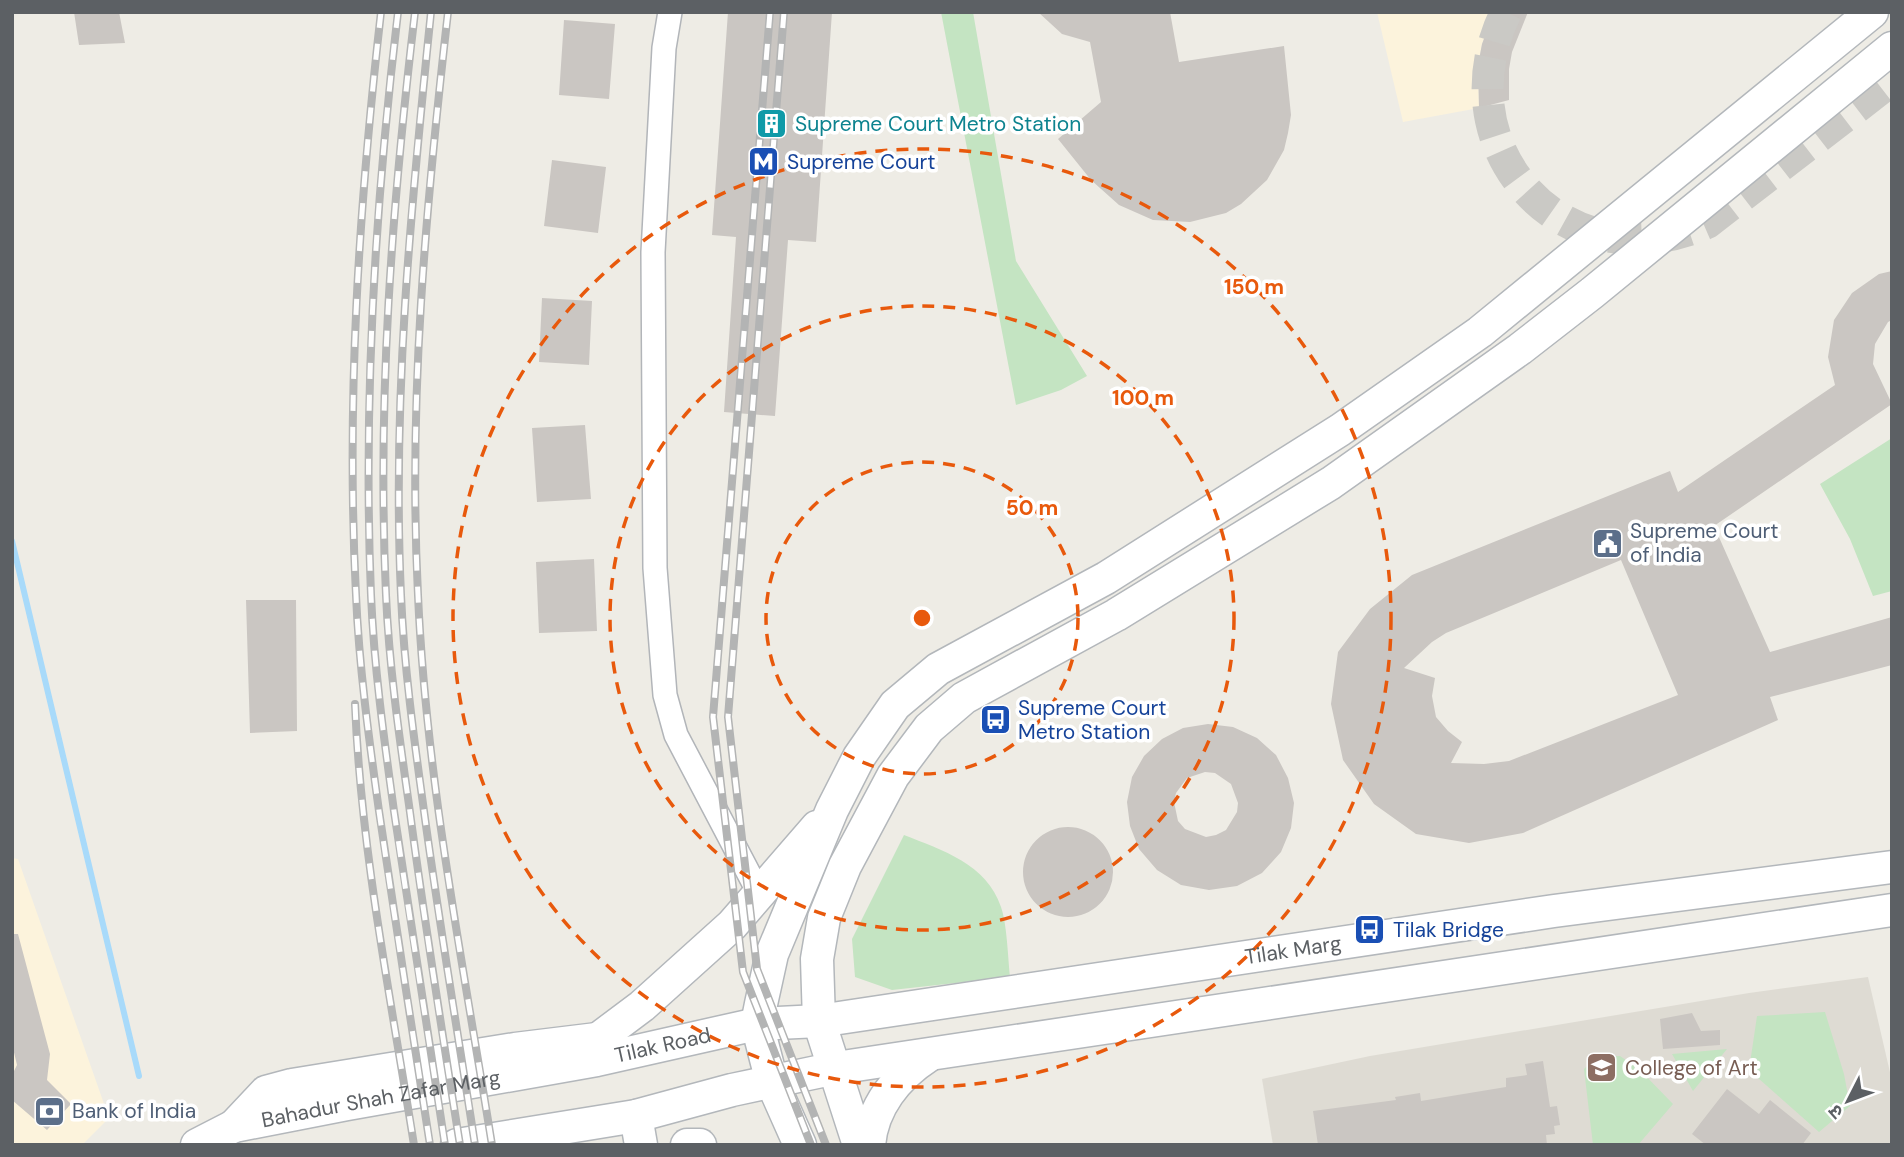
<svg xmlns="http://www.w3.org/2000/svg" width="1904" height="1157" font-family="'DM Sans','Noto Sans Devanagari',sans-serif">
  <rect width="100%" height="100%" fill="#eeece5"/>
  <path fill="#fcf3dc" d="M1377,12H1494L1482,44L1478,65L1479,108L1403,122Z
    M12,858L18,859L109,1118L82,1145H12Z"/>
  <path fill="#dedbd3" d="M1868,977L1892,1081V1145H1273L1262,1079L1370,1056L1749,993Z"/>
  <path fill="#c4e4c2" d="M941,12H973L1016,261L1087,376L1061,390L1016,405Z
    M1892,438V591L1873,596L1850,539L1820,484Z
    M904,835C942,850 987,864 1001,907C1007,924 1008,958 1010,977L892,990L855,977L852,939Z
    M1825,1012L1844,1074L1850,1106L1819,1132L1749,1070L1757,1016Z
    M1727,1049L1693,1091L1672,1054Z
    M1620,1056L1640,1070L1673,1104L1638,1145H1593L1584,1069L1596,1057Z"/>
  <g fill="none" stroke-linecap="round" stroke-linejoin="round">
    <path stroke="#a8dafa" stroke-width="6" d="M12,541L139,1076"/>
  </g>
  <path fill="#cac6c2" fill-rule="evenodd" d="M74,12H119L125,43L79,45Z
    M728,12H832L816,242L788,240L775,416L724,412L736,237L712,235Z
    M1038,12H1170L1179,62L1284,46L1291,115L1288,133L1284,150L1267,180L1241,204L1226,213L1190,222L1153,220L1119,205L1091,180L1058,139L1101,102L1090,42L1062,34Z
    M1494,12H1528L1512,52L1509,69V100L1479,108L1478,65L1482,44Z
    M564,20L615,24L609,99L559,95Z
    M552,160L606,167L598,233L544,226Z
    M1892,271V320L1888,322L1875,344L1873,364L1892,404L1714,526L1770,652L1892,617V665L1770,697L1778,720L1523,833L1469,843L1416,834L1374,804L1343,760L1331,704L1338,652L1370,609L1412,575L1670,471L1678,492L1835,385L1828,357L1834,320L1852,293L1879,274ZM1621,560L1678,695L1509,761L1484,764L1451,763L1462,742L1448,731L1436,717L1432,696L1435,678L1404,668L1432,642L1446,633Z
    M542,298L592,301L589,365L539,362Z
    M585,425L591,499L537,502L532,428Z
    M594,559L597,631L539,633L536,562Z
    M246,600H296L297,731L250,733Z
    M1208,724L1233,727L1257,738L1276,755L1288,778L1294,803L1291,828L1281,852L1262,873L1237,886L1209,890L1181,885L1157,870L1139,849L1130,826L1127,802L1132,777L1144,756L1162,739L1183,728ZM1205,772L1215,773L1231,784L1238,803L1237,812L1226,830L1216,835L1206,837L1185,829L1178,821L1174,802L1176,793L1187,778Z
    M1023 872a45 45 0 1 1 90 0a45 45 0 1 1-90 0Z
    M12,934H18L50,1054L47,1080L71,1104L47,1130L12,1100V1075L17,1065L12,1044Z
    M1692,1013L1701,1031L1720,1030V1045L1663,1049L1660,1019Z
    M1543,1061L1550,1107L1557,1106L1560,1125L1554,1126L1555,1134L1546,1135L1547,1145H1318L1313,1111L1396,1100L1395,1097L1420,1093L1421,1101L1506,1087V1078L1527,1075L1525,1064Z
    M1727,1089L1759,1114L1770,1100L1811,1133L1802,1145H1706L1692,1134Z"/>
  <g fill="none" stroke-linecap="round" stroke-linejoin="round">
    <path stroke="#cac9c5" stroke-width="32" stroke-dasharray="32 16" stroke-linecap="butt" d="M1506,12C1439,148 1566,287 1707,223L1892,80"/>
    <defs>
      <path id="street" d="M670,12L664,48L653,252L655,568L665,695L676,735L759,893"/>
      <g id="secondary">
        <path d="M598,1039L642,1006L732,925L817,827"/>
        <path d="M636,1116L641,1145"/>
        <path d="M234,1126L266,1092L292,1085L515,1049L605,1038"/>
        <path id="s1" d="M197,1145L234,1126L347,1104L597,1060L757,1024L819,1021L1554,911L1892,867"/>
        <path d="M457,1145L636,1116L732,1090L836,1068L1892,910"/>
        <path d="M687,1145H700"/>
        <path d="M800,1145L772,1082L757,1024L761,1004L772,954L832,810L859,757L895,705L938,669L1106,578L1340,430L1480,332L1872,12"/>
        <path d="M859,1145L819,1021L817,959L824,918L845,866L893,776L929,728L964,698L1116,615L1331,483L1520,349L1592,293L1892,48"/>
        <path d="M869,1145C872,1107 897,1076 928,1056"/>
      </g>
    </defs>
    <use href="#street" stroke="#b2b5b9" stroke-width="26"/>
    <use href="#secondary" stroke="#b3b7bb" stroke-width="35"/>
    <use href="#street" stroke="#fff" stroke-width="23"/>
    <use href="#secondary" stroke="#fff" stroke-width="32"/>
    <defs>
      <path id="rail" d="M381,12C359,205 346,401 356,595C359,667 369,739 379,811C395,922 413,1034 430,1145
        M398,12C375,205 363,401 371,595C374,667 384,739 394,811C410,922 428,1033 445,1145
        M415,12C392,205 377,401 386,595C389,665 399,735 409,805C424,919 442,1032 460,1145
        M431,12C411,206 392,400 401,595C404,667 414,739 424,811C439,922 458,1034 475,1145
        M448,12C426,205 408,400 418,595C426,779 463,963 492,1145
        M770,12L713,717L743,972L811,1145
        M784,12L728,717L757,969L826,1145
        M355,704C361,852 391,999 414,1145"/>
    </defs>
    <use href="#rail" stroke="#b3b4b4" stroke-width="8"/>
    <use href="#rail" stroke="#fff" stroke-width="5" stroke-dasharray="16" stroke-linecap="butt"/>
  </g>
  <g fill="none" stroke="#e8590c" stroke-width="3.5" stroke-dasharray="12 9">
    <circle cx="922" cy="618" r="156"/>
    <circle cx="922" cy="618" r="312"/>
    <circle cx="922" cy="618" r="469"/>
  </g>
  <defs>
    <symbol id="building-square" viewBox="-11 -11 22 22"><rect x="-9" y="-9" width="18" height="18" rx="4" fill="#0f9aa8" stroke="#fff"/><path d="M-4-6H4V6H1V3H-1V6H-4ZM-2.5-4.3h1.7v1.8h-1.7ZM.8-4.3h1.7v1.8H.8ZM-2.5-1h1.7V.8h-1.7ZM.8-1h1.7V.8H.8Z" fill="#fff"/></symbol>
    <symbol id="metro-square" viewBox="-11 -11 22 22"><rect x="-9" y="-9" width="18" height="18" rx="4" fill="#1a4fb4" stroke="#fff"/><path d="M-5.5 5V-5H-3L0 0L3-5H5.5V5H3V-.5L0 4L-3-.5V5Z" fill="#fff"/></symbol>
    <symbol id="civic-square" viewBox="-11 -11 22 22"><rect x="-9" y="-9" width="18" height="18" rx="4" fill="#5c6f8a" stroke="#fff"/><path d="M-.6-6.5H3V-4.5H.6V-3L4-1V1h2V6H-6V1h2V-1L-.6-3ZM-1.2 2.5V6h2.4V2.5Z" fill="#fff"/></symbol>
    <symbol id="bus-square" viewBox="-11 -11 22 22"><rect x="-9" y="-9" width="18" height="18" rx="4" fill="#1a4fb4" stroke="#fff"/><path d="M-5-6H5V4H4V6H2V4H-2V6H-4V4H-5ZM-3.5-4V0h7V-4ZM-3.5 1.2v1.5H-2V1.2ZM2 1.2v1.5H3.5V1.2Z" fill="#fff"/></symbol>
    <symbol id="university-square" viewBox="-11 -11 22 22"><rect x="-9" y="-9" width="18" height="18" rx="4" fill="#8d6e63" stroke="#fff"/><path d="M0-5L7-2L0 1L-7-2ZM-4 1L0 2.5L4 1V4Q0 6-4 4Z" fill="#fff"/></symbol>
    <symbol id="bank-square" viewBox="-11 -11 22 22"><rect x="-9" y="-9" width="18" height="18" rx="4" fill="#5c6f8a" stroke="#fff"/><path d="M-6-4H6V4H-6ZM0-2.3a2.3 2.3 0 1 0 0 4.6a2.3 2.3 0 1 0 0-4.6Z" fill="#fff"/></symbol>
  </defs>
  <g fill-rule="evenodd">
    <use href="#building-square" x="754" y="106" width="35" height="35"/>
    <use href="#metro-square" x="746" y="144" width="35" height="35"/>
    <use href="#civic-square" x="1590" y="526" width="35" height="35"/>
    <use href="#bus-square" x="978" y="702" width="35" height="35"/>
    <use href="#bus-square" x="1352" y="912" width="35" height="35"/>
    <use href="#university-square" x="1584" y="1050" width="35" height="35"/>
    <use href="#bank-square" x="32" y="1094" width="35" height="35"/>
  </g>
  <g text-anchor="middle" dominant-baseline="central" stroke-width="7" stroke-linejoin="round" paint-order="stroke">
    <g font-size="21" fill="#0d838f" stroke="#fff" text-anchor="start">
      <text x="795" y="124">Supreme Court Metro Station</text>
    </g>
    <g font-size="21" fill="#164399" stroke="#fff" text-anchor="start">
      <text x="787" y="162">Supreme Court</text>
      <text x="1018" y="708">Supreme Court‌<tspan x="1018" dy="24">Metro Station</tspan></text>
      <text x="1393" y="930">Tilak Bridge</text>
    </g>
    <g font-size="21" fill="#4e5e75" stroke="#fff" text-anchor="start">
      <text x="1630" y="531">Supreme Court<tspan x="1630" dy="24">of India</tspan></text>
      <text x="72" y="1111">Bank of India</text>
    </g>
    <g font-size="21" fill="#5c6064" stroke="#fff">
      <text stroke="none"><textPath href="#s1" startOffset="1116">Tilak Marg</textPath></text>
      <text stroke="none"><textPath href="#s1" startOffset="478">Tilak Road</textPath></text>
      <text stroke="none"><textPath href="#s1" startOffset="191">Bahadur Shah Zafar Marg</textPath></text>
    </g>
    <g font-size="21" fill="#785e54" stroke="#fff" text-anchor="start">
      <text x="1625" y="1068">College of Art</text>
    </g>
  </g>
  <circle cx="922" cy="618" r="10" fill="#e8590c" stroke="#fff" stroke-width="3.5"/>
  <g font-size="21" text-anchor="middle" font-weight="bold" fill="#e8590c" stroke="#fff" stroke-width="7" stroke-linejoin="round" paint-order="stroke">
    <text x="1254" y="294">150 m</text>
    <text x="1143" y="405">100 m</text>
    <text x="1032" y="515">50 m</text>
  </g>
  <rect width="1904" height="1157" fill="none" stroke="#5c6064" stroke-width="28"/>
  <g transform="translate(1848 1101) rotate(228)" stroke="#ffffff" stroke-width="5" paint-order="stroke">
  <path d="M0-5L12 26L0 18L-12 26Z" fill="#5c6064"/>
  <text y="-10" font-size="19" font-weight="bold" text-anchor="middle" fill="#5c6064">उ</text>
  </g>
</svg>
